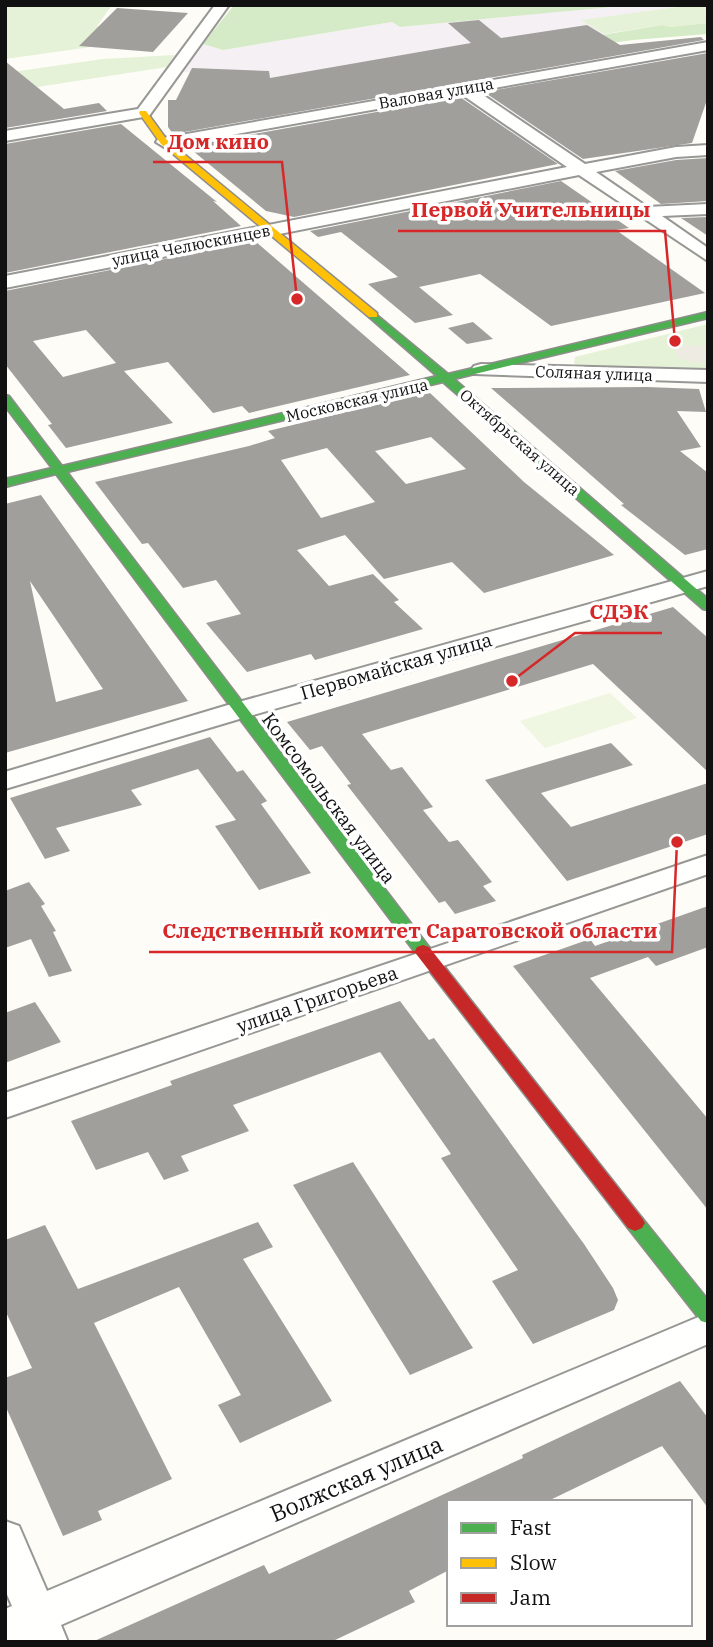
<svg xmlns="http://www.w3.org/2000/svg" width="713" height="1647" font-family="'IBM Plex Serif',serif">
  <rect width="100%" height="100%" fill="#fdfcf7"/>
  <path fill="#f5f0f3" d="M693,5L582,20L604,34L301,84L261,77L182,72L203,44L223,50L392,22L400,27L622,6Z"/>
  <path fill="#e5f2d7" d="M5,5H112L97,26L127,29L91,47L5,59Z
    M692,5H708V23L670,27L663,25L604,34L581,20Z
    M175,55L167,67L5,92V73L103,59Z
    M708,324V372L581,368L574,363L575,357Z"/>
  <path fill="#d5eac6" d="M234,5L261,7L622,6L400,27L392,22L223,50L203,44Z
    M708,23L707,34L633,40L301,84L663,25L670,27Z"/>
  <path fill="#eff6e1" d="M610,693L637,718L545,748L520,721Z"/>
  <path fill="#edebe2" d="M685,345L708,346V363H694L678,358L675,349Z"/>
  <path fill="#a19f9c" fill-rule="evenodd" d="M117,8L188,13L153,52L79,46Z
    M479,20L501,38L587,25L620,45L701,37L704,40L173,134L168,127V100H176L192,68L269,71L270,78L471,43L448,23Z
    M708,53V97L692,143L583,159L484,92Z
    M5,61L64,109L99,103L107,111L5,128Z
    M460,97L558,164L294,217L266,211L187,146Z
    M121,124L217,202L213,201L241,226L5,273V144Z
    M708,158V201L661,204L615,171L676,160Z
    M561,181L629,228L616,230L705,293L551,326L480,274L419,287L453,315L415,323L368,284L398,277L341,232L318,237L310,231Z
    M708,217V236L681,218Z
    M255,241L410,375L249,413L242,406L213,413L168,362L124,371L173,423L66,448L48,425L52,424L5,364V291ZM86,330L116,363L63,377L33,341Z
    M473,322L493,339L467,344L448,328Z
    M647,387L699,389L706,412L677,411L701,447L680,451L708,473V549L685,555L621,505L624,504L491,388Z
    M429,392L524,482L614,555L484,593L452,562L384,579L345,535L297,550L329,586L373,574L399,600L394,602L423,629L315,660L311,654L247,672L206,623L241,614L216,580L183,588L148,543L142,544L95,482L249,446L275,438L268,431ZM431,437L466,469L406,484L375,451ZM327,448L375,502L321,518L281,460Z
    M41,495L188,701L5,753V504ZM30,581L103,689L56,702Z
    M673,607L708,638V772L593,664L362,734L391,770L402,767L433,807L423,810L449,842L458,840L492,882L483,886L496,901L455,914L445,901L439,903L347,785L351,784L322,746L310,750L287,722Z
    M210,737L237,772L243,770L267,801L261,804L311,873L259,890L215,826L236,820L198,769L131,790L142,805L56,828L70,851L45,859L10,798Z
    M611,743L633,765L541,793L571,827L708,783V834L567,881L485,780Z
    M29,882L45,904L41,906L56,931L53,932L72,971L49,977L31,939L5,948V891Z
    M708,906V947L656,966L648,957L590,978L708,1119V1210L513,966L590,939L595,946Z
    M400,1001L429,1040L434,1038L584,1244L613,1288L618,1300L614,1310L533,1344L492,1281L518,1270L441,1158L451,1154L380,1052L233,1105L249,1131L181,1156L189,1171L164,1180L148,1152L96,1170L71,1121L172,1085L170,1081Z
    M35,1002L61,1042L5,1063V1013Z
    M353,1162L473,1348L410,1375L293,1185Z
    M258,1222L273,1247L243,1259L332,1401L240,1443L218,1405L241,1395L179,1287L94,1323L172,1479L98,1511L102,1520L63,1536L5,1405V1378L32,1368L5,1310V1240L45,1225L78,1289Z
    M680,1381L708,1418V1508L662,1446L546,1502H449V1570L409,1591L415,1602L331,1642H92L264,1565L269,1574L523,1458L522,1455Z"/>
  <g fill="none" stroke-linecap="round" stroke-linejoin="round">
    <defs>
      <path id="street" d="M215,5H229L149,116L5,141V131L138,109Z
        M708,42V50L477,91L585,164L676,147L708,145V155L676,157L596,172L647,207L708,204V214L662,216L708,248V261L579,175L5,288V276L567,167L461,94L164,147L156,142L158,139Z
        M481,364L708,370V382L474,374L471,370L474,366Z
        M708,571V586L246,717L5,789V772L228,705Z
        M708,855V874L5,1118V1093Z
        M708,1313V1344L61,1625L68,1642H5V1609L12,1606L5,1590V1521L19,1526L47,1591Z"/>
      <path id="fast" d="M373,312L448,374L708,312V318L454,379L708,599V610L703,609L443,382L67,472L429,947L431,951L429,955H417L56,474L5,487V479L52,468L5,406V395L9,396L62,466L437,376L369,317V313Z
        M635,1215L642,1218L708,1300V1323L701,1321L628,1228L625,1223L628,1218Z"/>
      <path id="slow" d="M140,111H146L167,140L377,313V317H369L161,144L139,113Z"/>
      <path id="jam" d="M423,945L429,947L642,1218L645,1223L642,1228L635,1231L628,1228L417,955L415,951L417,947Z"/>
    </defs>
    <use href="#street" stroke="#979795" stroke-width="4"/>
    <use href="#fast" stroke="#8e8d8b" stroke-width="3"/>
    <use href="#slow" stroke="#8e8d8b" stroke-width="3"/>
    <use href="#jam" stroke="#8e8d8b" stroke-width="3"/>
    <use href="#street" fill="#fffffe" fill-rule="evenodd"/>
    <use href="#fast" fill="#4caf50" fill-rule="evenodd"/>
    <use href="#slow" fill="#ffc107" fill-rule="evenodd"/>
    <use href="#jam" fill="#c62828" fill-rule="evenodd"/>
  </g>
  <g text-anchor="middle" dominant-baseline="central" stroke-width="7" stroke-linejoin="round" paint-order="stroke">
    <g font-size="16" fill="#111" stroke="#fff">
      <text transform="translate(436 93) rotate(-10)">Валовая улица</text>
      <text transform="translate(191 245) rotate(-11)">улица Челюскинцев</text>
      <text transform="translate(594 373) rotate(2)">Соляная улица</text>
      <text transform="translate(357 400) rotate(-13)">Московская улица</text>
      <text transform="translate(520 442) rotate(41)">Октябрьская улица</text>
    </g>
    <g font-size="19" fill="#111" stroke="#fff">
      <text transform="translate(396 666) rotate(-16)">Первомайская улица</text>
      <text transform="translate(329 798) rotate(53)">Комсомольская улица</text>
      <text transform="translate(317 999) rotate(-19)">улица Григорьева</text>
    </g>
    <g font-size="23" fill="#111" stroke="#fff">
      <text transform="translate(356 1478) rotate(-23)">Волжская улица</text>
    </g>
  </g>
  <path fill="none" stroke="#d62828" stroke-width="2.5" d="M297 299L282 162H153M675 341L665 231H398M512 681L575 633H662M677 842L672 952H149"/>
  <g fill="#d62828" stroke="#fff" stroke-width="2.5">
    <circle cx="297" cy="299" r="7"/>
    <circle cx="675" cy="341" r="7"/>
    <circle cx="512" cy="681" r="7"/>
    <circle cx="677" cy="842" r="7"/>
  </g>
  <g font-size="21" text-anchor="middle" font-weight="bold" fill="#d62828" stroke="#fff" stroke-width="7" stroke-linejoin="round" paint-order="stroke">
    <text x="218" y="149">Дом кино</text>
    <text x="531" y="217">Первой Учительницы</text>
    <text x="619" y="619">СДЭК</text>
    <text x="410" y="938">Следственный комитет Саратовской области</text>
  </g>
  <rect width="713" height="1647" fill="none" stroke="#111111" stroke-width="14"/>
  <rect x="447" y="1500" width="245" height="126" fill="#ffffff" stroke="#a0a0a0" stroke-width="2"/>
  <rect x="461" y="1523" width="35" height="10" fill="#4caf50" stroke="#a0a0a0" stroke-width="2"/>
  <text x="510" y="1535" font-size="21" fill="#111111">Fast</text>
  <rect x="461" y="1558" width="35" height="10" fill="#ffc107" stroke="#a0a0a0" stroke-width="2"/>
  <text x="510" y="1570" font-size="21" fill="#111111">Slow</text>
  <rect x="461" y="1593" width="35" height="10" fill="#c62828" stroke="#a0a0a0" stroke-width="2"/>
  <text x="510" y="1605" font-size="21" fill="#111111">Jam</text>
</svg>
